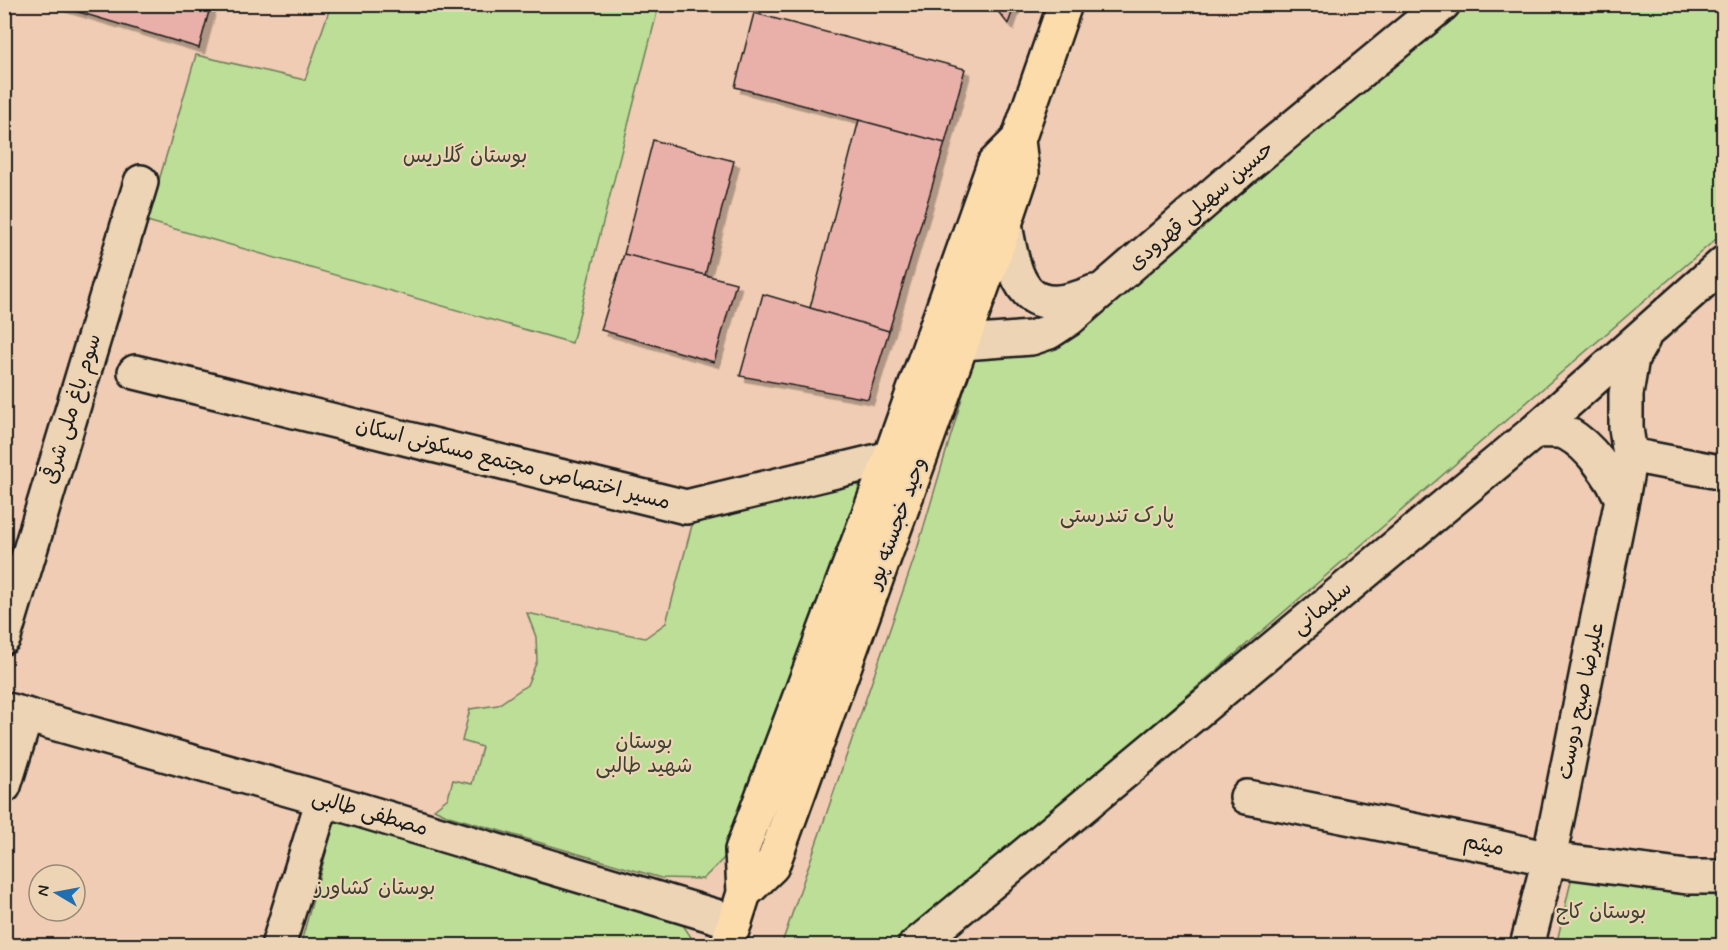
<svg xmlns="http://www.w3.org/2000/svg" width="1728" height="950" font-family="Mynerve,'Playpen Sans Arabic',sans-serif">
  <defs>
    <filter id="shadow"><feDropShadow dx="5.5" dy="5.5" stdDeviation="0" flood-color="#0004"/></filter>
  </defs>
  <rect width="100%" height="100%" fill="#efccb3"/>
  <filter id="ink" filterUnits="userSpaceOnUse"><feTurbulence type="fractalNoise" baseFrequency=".0167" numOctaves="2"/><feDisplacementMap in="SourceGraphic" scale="12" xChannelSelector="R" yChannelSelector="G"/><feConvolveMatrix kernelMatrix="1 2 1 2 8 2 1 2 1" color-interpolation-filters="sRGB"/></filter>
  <g filter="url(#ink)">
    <path fill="#bdde97" stroke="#6c7d5a" stroke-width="1.5" d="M331,5H659L572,343L147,221L196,55L305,80Z
      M1464,5H1723V233L898,945L781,946L916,553L973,361L987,353L1053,347L1072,337Z
      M853,485H864L732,850L703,879L661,878L449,816L434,809L448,798L453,780L472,784L482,747L462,741L470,709L498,705L527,685L537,661L536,637L527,613L645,638L666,623L695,514Z
      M336,817L683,925L693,940L695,945L300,946Z
      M1573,872L1681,894L1723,896V945L1556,946Z"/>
    <path fill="#e8b0a8" stroke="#1c1c1c" stroke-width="1.5" filter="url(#shadow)" d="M52,4H211L199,48Z
      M992,4H1015L1008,24Z
      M754,13L965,69L945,143L735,87Z
      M859,120L945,143L889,331L810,308Z
      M653,140L734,161L705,275L624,254Z
      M624,254L736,283L714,362L601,330Z
      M763,294L889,331L868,399L740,376Z"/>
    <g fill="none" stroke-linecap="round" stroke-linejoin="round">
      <defs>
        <path id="minor" d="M1005,224C1015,283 1025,322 1094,292
          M935,337L963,343L1031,338L1049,332L1069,319L1246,166L1443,4
          M135,372L686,507L890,458
          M1535,431C1545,431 1559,429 1568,434C1590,446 1611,476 1622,499
          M1630,455L1724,473
          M4,637L141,182
          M4,709L323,799L735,922
          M4,786L26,715
          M1247,797L1497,847L1549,859L1687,877H1724
          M278,946L323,799
          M915,946L1535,431L1724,263
          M1527,946L1549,859L1622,499L1630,455L1626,428V394L1632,358L1643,339"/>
        <path id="major" d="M744,893L772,866L1005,224L1022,173L1018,140
          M727,946L744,893L742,850L890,458L994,164L1018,140L1065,4"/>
      </defs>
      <use href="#minor" stroke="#1c1c1c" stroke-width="38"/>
      <use href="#major" stroke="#1c1c1c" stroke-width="38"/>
      <use href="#minor" stroke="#ecd4b4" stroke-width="33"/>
      <use href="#major" stroke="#fddcac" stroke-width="33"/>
    </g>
  </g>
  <g text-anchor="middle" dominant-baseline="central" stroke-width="4.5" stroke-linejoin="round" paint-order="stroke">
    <g font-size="21" fill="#3c4335" stroke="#ecd4b4">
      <text x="465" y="156">بوستان گلاریس</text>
      <text x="1117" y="516">پارک تندرستی</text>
      <text x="644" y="742">بوستان<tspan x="644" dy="24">شهید طالبی</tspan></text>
      <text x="375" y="888">بوستان کشاورز</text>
      <text x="1601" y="912">بوستان کاج</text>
    </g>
    <g font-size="21" fill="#1c1c1c" stroke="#ecd4b4">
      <text transform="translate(1201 206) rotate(-41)">حسین سهیلی قهرودی</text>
      <text transform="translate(72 409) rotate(-73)">سوم باغ ملی شرقی</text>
      <text transform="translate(513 464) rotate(14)">مسیر اختصاصی مجتمع مسکونی اسکان</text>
      <text transform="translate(897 523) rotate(-70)">وحید خجسته پور</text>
      <text transform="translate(1322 608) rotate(-40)">سلیمانی</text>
      <text transform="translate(1581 701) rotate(-78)">علیرضا صبح دوست</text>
      <text transform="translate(370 813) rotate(16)">مصطفی طالبی</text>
      <text transform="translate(1484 845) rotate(12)">میثم</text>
    </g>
  </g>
  <rect width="1728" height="950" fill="none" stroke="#ecd4b4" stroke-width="24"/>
  <rect x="12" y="12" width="1704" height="926" fill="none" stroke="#1c1c1c" stroke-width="2" filter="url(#ink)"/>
  <g transform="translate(57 893) rotate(280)"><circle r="28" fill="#ecd4b4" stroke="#998a77" stroke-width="1.5"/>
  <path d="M0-4.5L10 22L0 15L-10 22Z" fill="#1f6fb2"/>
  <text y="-9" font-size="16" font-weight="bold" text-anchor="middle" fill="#1c1c1c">N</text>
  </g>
</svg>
